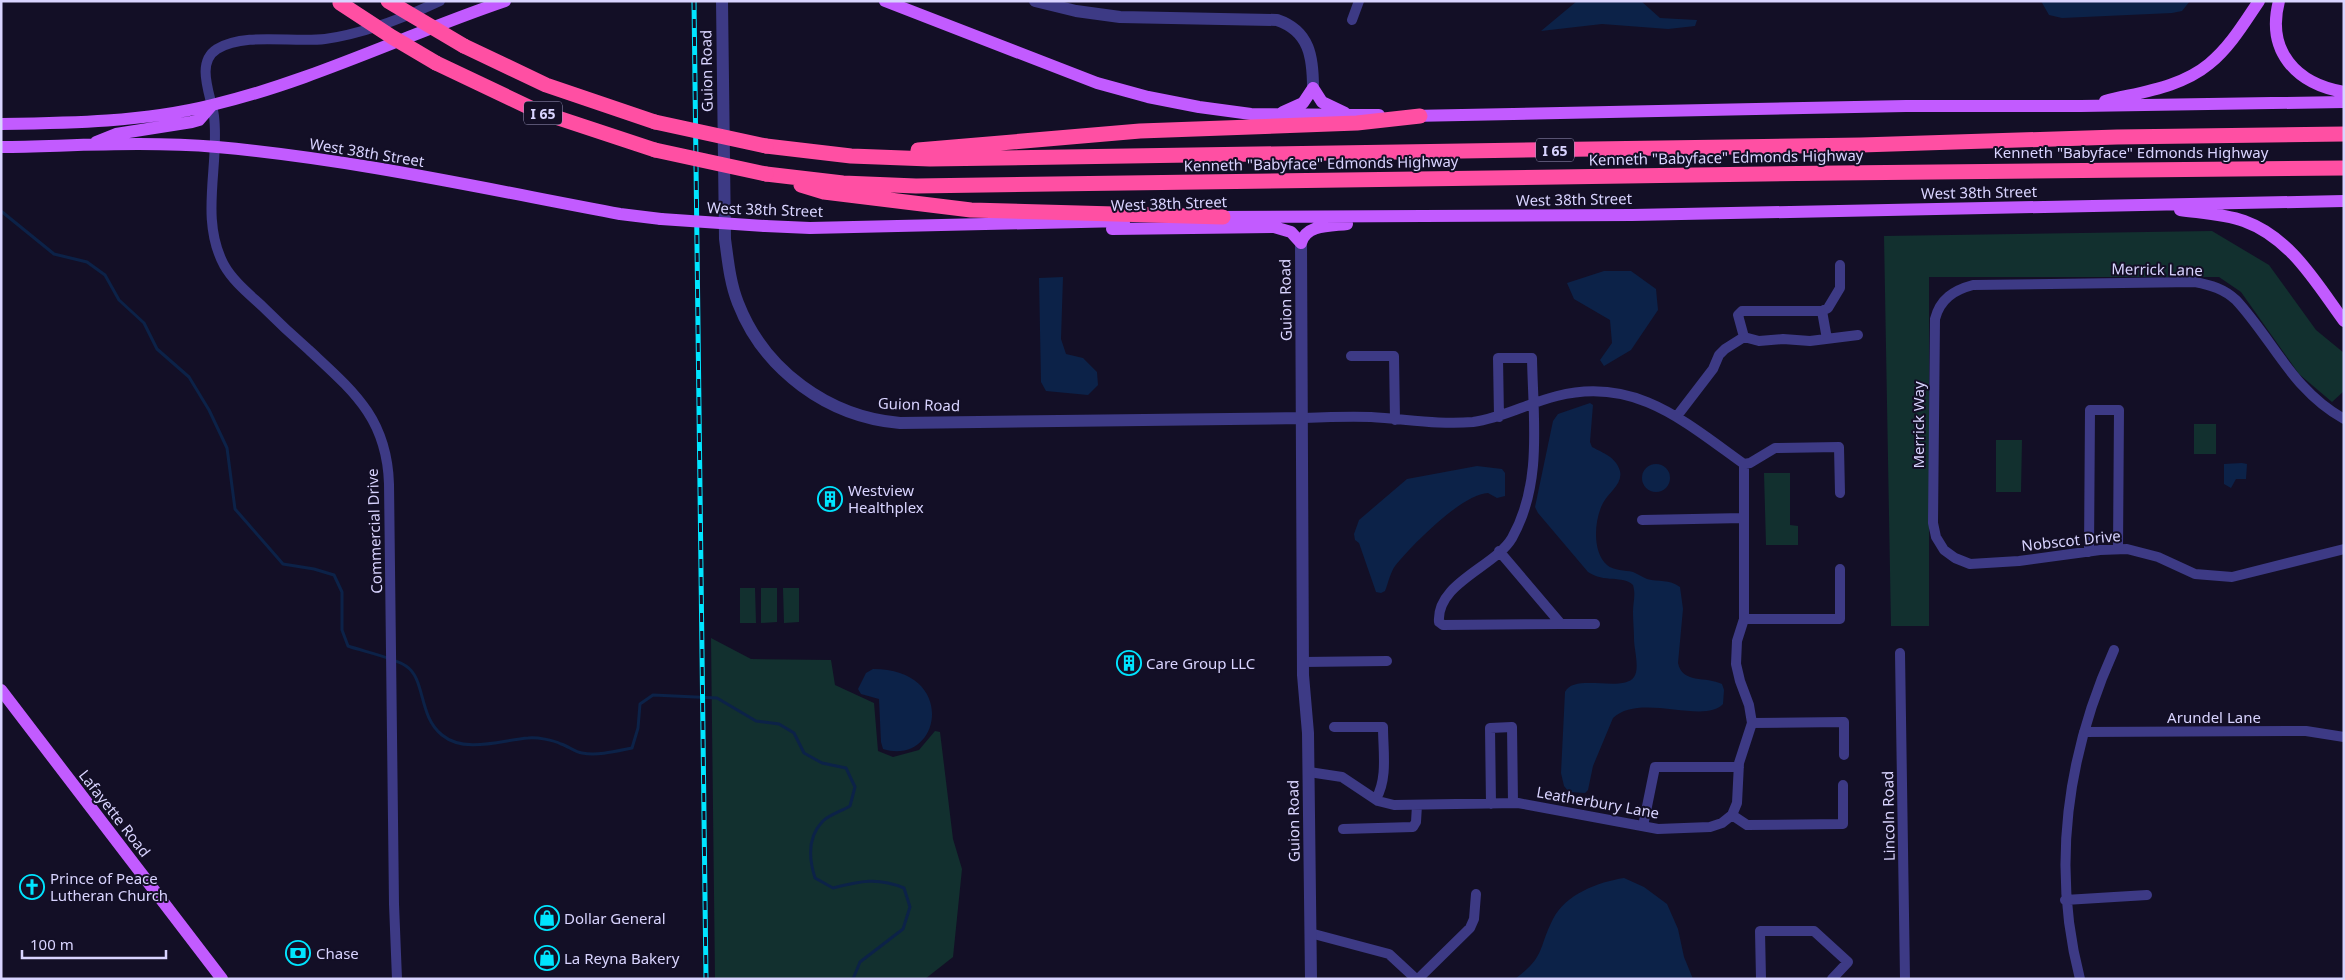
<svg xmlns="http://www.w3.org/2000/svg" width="2345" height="980" font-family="'Noto Sans',sans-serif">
  <rect width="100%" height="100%" fill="#130f26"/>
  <path fill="#12302f" d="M2212,231L2269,265L2316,330L2344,353V391L2332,402L2299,374L2241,292L2219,277H1929V626H1891L1884,236Z
    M2194,424H2216V454H2194Z
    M1996,440H2022L2021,492H1996Z
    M1764,473H1790V525L1798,526V545H1766Z
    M740,588H755L756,623H740Z
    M761,588H777V622L761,623Z
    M783,588H799V622L784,623Z
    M711,638L751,659L831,660L835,685L874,703L878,751L893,757L919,750L935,731L940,732L953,839L962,869L953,957L925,979H715Z"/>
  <path fill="#0c2248" d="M1577,1H1641L1660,18L1697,20L1695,26L1668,29L1602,24L1541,31Z
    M2041,1H2190L2182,11L2172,13L2062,18L2049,15Z
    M1604,271H1631L1656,289L1658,310L1631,350L1604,366L1600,360L1612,343L1610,320L1574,299L1567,283Z
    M1063,277L1061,339L1066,354L1083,358L1097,372L1098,385L1088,395L1046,391L1041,382L1039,278Z
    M1590,403L1593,405L1590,442L1592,447C1603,453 1616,457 1620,471C1623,484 1608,493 1603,503C1594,520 1592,552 1607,565C1614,571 1625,570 1633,572C1638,574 1642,577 1647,579C1659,582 1669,579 1680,587L1683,609L1678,663C1682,684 1706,676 1722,684L1724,690L1723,704C1704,725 1640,692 1613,718L1593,766L1588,790L1585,793L1569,792L1564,786L1561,773L1565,692C1574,673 1623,693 1634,677C1640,669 1634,649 1634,639C1634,630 1633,621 1633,612C1633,602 1636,595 1633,585C1623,575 1604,583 1588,572L1538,513L1535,507L1553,421L1558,414Z
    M2242,463L2247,464L2246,479H2236L2231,488L2224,484V464Z
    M1642 478a14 14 0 1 1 28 0a14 14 0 1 1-28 0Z
    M1477,466L1502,469L1505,473V496L1497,498L1488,493C1462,494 1412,545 1395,566C1390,573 1388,584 1385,591L1381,593L1376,592L1359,543L1355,540L1354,534L1359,520L1407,479Z
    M873,669C959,669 941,767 883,749L881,742L879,699L861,694L858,689L866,673Z
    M1624,878L1644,887L1667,904L1678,929L1684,957L1693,979H1515C1546,956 1538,948 1553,919C1566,894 1598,882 1624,878Z"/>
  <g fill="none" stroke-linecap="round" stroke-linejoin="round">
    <path stroke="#0c2248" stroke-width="3" d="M1,211L54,254L87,262L105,275L119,300L144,323L157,349L189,377L209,410L227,448L235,509L283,564L314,569L334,575L342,592V630L348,646C362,651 395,658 406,666C426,679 418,716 442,735C465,754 502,740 528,738C537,737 553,740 561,744C568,746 575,752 582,753C598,756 617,751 632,748L638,728L640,704L653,695L717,698L756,721L779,724L794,733L804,753L822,763L846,768L855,787L850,806C842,811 828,815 822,822C807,838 809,859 815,878L833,888C860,881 878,877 904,888L910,907L903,929L860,962L853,979"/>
    <path stroke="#3d3a85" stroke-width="10" d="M1352,20L1359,1
      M1822,311L1827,339
      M1744,337L1738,315L1742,311H1822L1828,308L1840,288V265
      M1744,337L1759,341L1783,339L1810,341L1858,335
      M1351,356H1394L1395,420
      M1677,416L1713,369L1719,355L1725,349L1744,337
      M1499,417L1498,358H1532C1533,418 1543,483 1512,538C1495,567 1436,583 1439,622L1443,625L1561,624
      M1303,418C1326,417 1349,416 1371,417C1406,419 1439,425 1473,422C1503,418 1528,403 1557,396C1635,376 1685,422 1744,464L1750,463L1775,448L1839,447L1840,493
      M2344,419C2292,390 2274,341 2236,300C2224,289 2211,285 2195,282L1973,285C1954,290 1940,299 1935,319L1933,523L1936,537L1944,550L1955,558L1970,564L2019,561L2100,550L2127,549L2158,557L2195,574L2232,577L2344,549
      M1642,520L1744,518
      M1499,551L1561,624H1595
      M2089,552L2090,410H2119L2118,549
      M1744,619H1840V569
      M1900,653L1905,979
      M1303,662L1387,661
      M1752,723L1844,722V755
      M1334,727H1383C1383,751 1388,778 1376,799
      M2084,732L2306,731L2344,737
      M1309,772L1342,777L1378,801L1394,805L1518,803L1658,829L1710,827L1722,823L1732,815L1737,803L1739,763L1752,723L1749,705L1740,681L1736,664L1737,641L1744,619V464
      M1491,804L1490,728L1512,727L1513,803
      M1732,815L1747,825L1843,824V785
      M1643,826L1655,767H1739
      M1343,829L1413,827L1416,822L1417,805
      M2065,900L2147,895
      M1310,933L1389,954L1416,979
      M397,979L394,904L389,484C387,418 353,391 309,350C293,336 277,321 262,306C248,293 233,281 224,265C199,218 220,165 214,116C211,95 195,63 217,49C245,32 293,43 325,39C362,34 406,17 440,1
      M1418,979L1470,928L1474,919L1476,894
      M1761,979L1760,931H1814L1848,962L1832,979
      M2080,979C2051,867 2067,754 2114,650"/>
    <path stroke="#3d3a85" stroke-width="12" d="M722,1L725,239C728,261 730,283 738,303C764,370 828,417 900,423L1303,418
      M1035,1L1076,11L1120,17L1277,20C1310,31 1313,58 1313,88
      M1301,243L1303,675L1308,733L1311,979"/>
    <path stroke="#c25bff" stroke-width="12" d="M885,1L1097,83L1148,97L1199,107L1251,114L1379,115
      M2279,1C2266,51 2296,84 2344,92
      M2105,101C2140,92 2180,88 2209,64C2230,47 2244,23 2259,1
      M1283,112L1303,103L1313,88L1322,102L1345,113
      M1411,116L1906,106H2081L2344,102
      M1,124C72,123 143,122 212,105C313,81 407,34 505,1
      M96,142L116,134L192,122L199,120L212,105
      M1,147C73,146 145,141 217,147C352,159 486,189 620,214L661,219
      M2180,210C2201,213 2224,214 2244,221C2291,238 2316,283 2344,321
      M1214,217L1632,215L2344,201
      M765,226L810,228L1124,221
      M1112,229L1274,227L1291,232L1301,243
      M1301,243C1306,224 1332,226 1347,224
      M1,690L222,979"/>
    <path stroke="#ff4fa3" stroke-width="15" d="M464,46L546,85L655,122
      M436,63L537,111L655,150
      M766,146L851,156L930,159L1861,145L2117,137L2344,134
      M918,150L1140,131L1357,123L1420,116
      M766,174L843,183L916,186L1837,173L2344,168
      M801,185L824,192L971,210L1223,217"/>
    <defs>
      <path id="rail" d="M694,1L706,979"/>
    </defs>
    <use href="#rail" stroke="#00e5ff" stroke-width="5"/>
    <use href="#rail" stroke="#130f26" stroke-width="3" stroke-dasharray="9" stroke-linecap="butt"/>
    <path stroke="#c25bff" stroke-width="12" d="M661,219L765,226"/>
    <path stroke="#ff4fa3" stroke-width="15" d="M388,1L464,46
      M340,3L392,37L436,63
      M655,122L766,146
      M655,150L766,174"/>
  </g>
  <defs>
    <symbol id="building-ring" viewBox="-11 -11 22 22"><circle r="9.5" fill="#130f26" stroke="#00e5ff" stroke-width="1.5"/><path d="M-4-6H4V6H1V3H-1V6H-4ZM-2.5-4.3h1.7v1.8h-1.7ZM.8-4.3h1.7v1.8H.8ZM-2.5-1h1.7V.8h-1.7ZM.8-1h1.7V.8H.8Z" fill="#00e5ff"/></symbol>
    <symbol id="church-ring" viewBox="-11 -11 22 22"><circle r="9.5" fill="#130f26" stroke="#00e5ff" stroke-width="1.5"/><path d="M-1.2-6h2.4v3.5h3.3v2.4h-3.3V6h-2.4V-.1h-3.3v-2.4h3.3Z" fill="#00e5ff"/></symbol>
    <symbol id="shop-ring" viewBox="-11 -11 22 22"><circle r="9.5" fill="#130f26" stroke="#00e5ff" stroke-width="1.5"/><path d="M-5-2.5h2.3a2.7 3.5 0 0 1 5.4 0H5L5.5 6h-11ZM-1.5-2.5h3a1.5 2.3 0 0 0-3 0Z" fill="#00e5ff"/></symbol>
    <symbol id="bank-ring" viewBox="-11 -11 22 22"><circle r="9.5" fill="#130f26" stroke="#00e5ff" stroke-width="1.5"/><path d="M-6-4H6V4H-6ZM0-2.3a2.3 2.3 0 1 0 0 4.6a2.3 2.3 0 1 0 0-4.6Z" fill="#00e5ff"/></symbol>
  </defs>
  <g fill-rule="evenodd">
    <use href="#building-ring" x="816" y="485" width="28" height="28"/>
    <use href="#building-ring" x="1115" y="649" width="28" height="28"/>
    <use href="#church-ring" x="18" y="873" width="28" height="28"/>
    <use href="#shop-ring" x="533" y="904" width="28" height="28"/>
    <use href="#bank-ring" x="284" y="939" width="28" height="28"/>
    <use href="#shop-ring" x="533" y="944" width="28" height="28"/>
  </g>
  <g text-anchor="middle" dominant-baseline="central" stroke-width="4" stroke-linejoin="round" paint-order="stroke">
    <g fill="#130f26" stroke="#9e99be" stroke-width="1">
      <rect x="524" y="101.5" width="38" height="23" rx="4"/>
      <rect x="1536" y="138.5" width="38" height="23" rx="4"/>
    </g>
    <g font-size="14" font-weight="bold" fill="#d9d4ff">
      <text x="543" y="113">I 65</text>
      <text x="1555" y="150">I 65</text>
    </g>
    <g font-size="15" fill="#d9d4ff" stroke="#130f26">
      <text transform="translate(706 71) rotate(-91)">Guion Road</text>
      <text transform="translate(367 152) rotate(9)">West 38th Street</text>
      <text x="2131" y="152">Kenneth "Babyface" Edmonds Highway</text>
      <text transform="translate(1726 157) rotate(-1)">Kenneth "Babyface" Edmonds Highway</text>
      <text transform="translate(1321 163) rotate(-1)">Kenneth "Babyface" Edmonds Highway</text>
      <text transform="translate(1979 192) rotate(-1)">West 38th Street</text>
      <text transform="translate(1574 199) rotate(-1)">West 38th Street</text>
      <text transform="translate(1169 203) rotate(-2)">West 38th Street</text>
      <text transform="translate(765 209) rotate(2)">West 38th Street</text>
      <text transform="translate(2157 269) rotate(1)">Merrick Lane</text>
      <text transform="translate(1285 300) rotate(-91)">Guion Road</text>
      <text transform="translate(919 404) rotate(2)">Guion Road</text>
      <text transform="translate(1918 425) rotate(-90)">Merrick Way</text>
      <text transform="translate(374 531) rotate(-92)">Commercial Drive</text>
      <text transform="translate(2071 540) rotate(-6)">Nobscot Drive</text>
      <text x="2214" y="717">Arundel Lane</text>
      <text transform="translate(1598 802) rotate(10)">Leatherbury Lane</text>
      <text transform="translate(115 813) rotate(52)">Lafayette Road</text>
      <text transform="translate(1888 816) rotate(-91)">Lincoln Road</text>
      <text transform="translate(1293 821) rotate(-91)">Guion Road</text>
    </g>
    <g font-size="15" fill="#d9d4ff" stroke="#130f26" text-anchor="start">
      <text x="848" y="490">Westview<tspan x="848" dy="17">Healthplex</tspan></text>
      <text x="1146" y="663">Care Group LLC</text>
      <text x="50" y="878">Prince of Peace<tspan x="50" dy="17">Lutheran Church</tspan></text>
      <text x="564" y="918">Dollar General</text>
      <text x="316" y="953">Chase</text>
      <text x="564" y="958">La Reyna Bakery</text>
    </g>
  </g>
  <rect width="2345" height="980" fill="none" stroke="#d9d4ff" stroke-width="5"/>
  <path d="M22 950v8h144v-8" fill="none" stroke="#d9d4ff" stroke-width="2.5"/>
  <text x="30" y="950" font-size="15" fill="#d9d4ff" stroke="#130f26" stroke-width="4" paint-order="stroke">100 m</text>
</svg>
